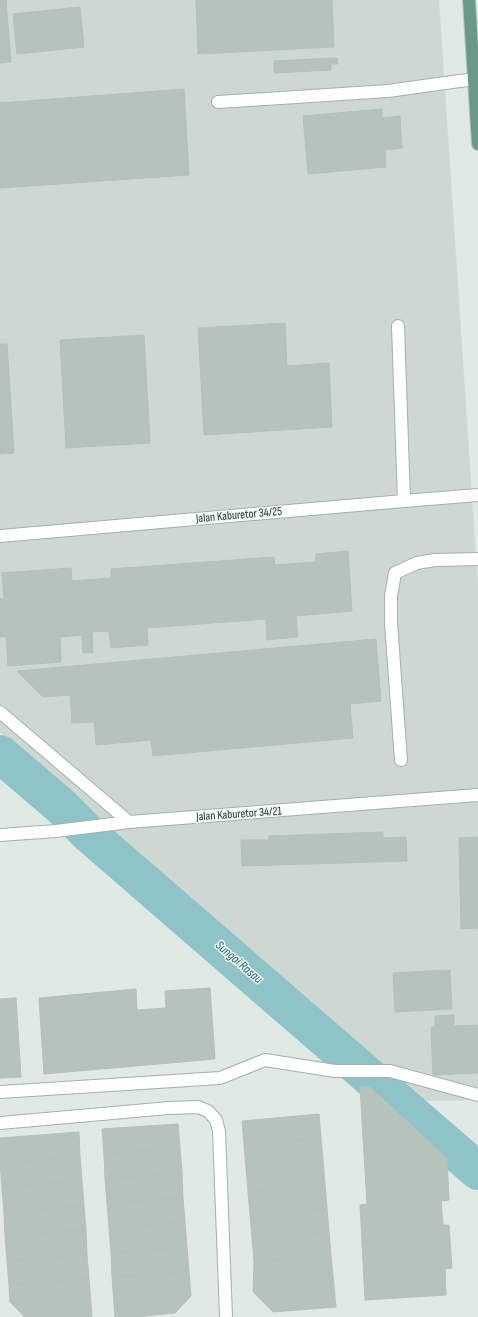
<svg xmlns="http://www.w3.org/2000/svg" width="478" height="1317" font-family="'Sofia Sans Condensed',sans-serif">
  <rect width="100%" height="100%" fill="#e0e9e4"/>
  <path fill="#ced8d3" d="M0,0H439L478,586V1100L424,1101L0,732Z"/>
  <g fill="none" stroke-linecap="round" stroke-linejoin="round">
    <path stroke="#8ec3c8" stroke-width="38" d="M0,754L62,807L90,835L478,1171"/>
  </g>
  <path fill="#b6c3bd" stroke="#b3c1ba" d="M0,0H6L11,62L0,63Z
    M196,0H332L334,47L198,54Z
    M80,7L84,47L17,54L13,14Z
    M337,58L338,64H331V70L274,73V61Z
    M184,89L189,175L0,188V103Z
    M382,109V118L400,116L402,148L385,150L386,167L308,174L303,116Z
    M285,323L287,366L329,363L332,427L204,435L198,328Z
    M144,335L150,443L66,448L60,340Z
    M0,344H7L14,453L0,454Z
    M348,551L352,611L296,616L298,637L267,640L266,619L147,628L148,645L111,648L109,631L92,632L93,653H83L82,635L60,637L61,662L8,666L6,637H0V599L4,598L2,573L71,568L72,581L111,578V569L274,557L275,565L316,562V554Z
    M376,639L381,701L350,704L353,738L153,756L151,740L96,745L94,722L72,723L70,695L43,697L17,671Z
    M383,832V838L406,837L407,861L242,866L241,840H269V836Z
    M478,837V928L461,929L459,838Z
    M450,970L452,1009L395,1012L393,973Z
    M210,988L215,1059L44,1074L39,998L136,989L137,1010L166,1008L165,991Z
    M16,998L21,1077L0,1078V999Z
    M454,1015V1026L478,1025V1073L433,1075L431,1028L435,1027V1016Z
    M360,1087H370L447,1158L449,1200L441,1201L443,1225H449L452,1268L445,1269L446,1295L365,1300L360,1205L367,1204Z
    M319,1114L321,1138L244,1145L242,1121Z
    M178,1124L180,1148L104,1154L102,1129Z
    M79,1132L80,1157L0,1163V1138Z
    M321,1138L323,1161L246,1168L244,1145Z
    M180,1148L182,1173L105,1179L104,1154Z
    M80,1157L82,1181L2,1187L0,1163Z
    M323,1161L325,1185L248,1192L246,1168Z
    M182,1173L183,1198L107,1203L105,1179Z
    M82,1181L84,1206L4,1212L2,1187Z
    M325,1185L327,1208L250,1215L248,1192Z
    M183,1198L185,1222L109,1228L107,1203Z
    M84,1206L86,1230L5,1236L4,1212Z
    M327,1208L329,1232L252,1238L250,1215Z
    M185,1222L187,1247L111,1253L109,1228Z
    M86,1230L87,1255L7,1261L5,1236Z
    M329,1232L331,1255L254,1262L252,1238Z
    M187,1247L189,1272L112,1277L111,1253Z
    M87,1255L89,1279L9,1285L7,1261Z
    M331,1255L336,1307L273,1312L253,1292L254,1262Z
    M189,1272L191,1296L175,1313L135,1317H115L112,1277Z
    M89,1279L92,1317H25L10,1302L9,1285Z"/>
  <g fill="none" stroke-linecap="round" stroke-linejoin="round">
    <defs>
      <path id="minor" d="M218,102L388,91L474,79
        M398,326L404,501
        M0,536L404,501L478,495
        M0,712L129,822
        M401,760L391,623V596L395,573L417,563L435,560L478,559
        M0,835L56,831L129,822L478,795
        M0,1092L220,1078L265,1060L335,1071H390L478,1095
        M0,1123L169,1108L198,1107L208,1111L216,1120L219,1131L226,1317"/>
      <path id="major" d="M469,0L478,144"/>
    </defs>
    <use href="#minor" stroke="#a4b0aa" stroke-width="14"/>
    <use href="#major" stroke="#bdc3c1" stroke-width="14"/>
    <use href="#minor" stroke="#fff" stroke-width="12"/>
    <use href="#major" stroke="#699989" stroke-width="12"/>
  </g>
  <g text-anchor="middle" dominant-baseline="central" stroke-width="3" stroke-linejoin="round" paint-order="stroke">
    <g font-size="12" fill="#233730" stroke="#f0f6f2">
      <text transform="translate(239 515) rotate(-5)">Jalan Kaburetor 34/25</text>
      <text transform="translate(239 814) rotate(-4)">Jalan Kaburetor 34/21</text>
    </g>
    <g font-size="13" font-style="italic" fill="#25656b" stroke="#f0f6f2">
      <text transform="translate(239 962) rotate(41)">Sungai Rasau</text>
    </g>
  </g>
</svg>
